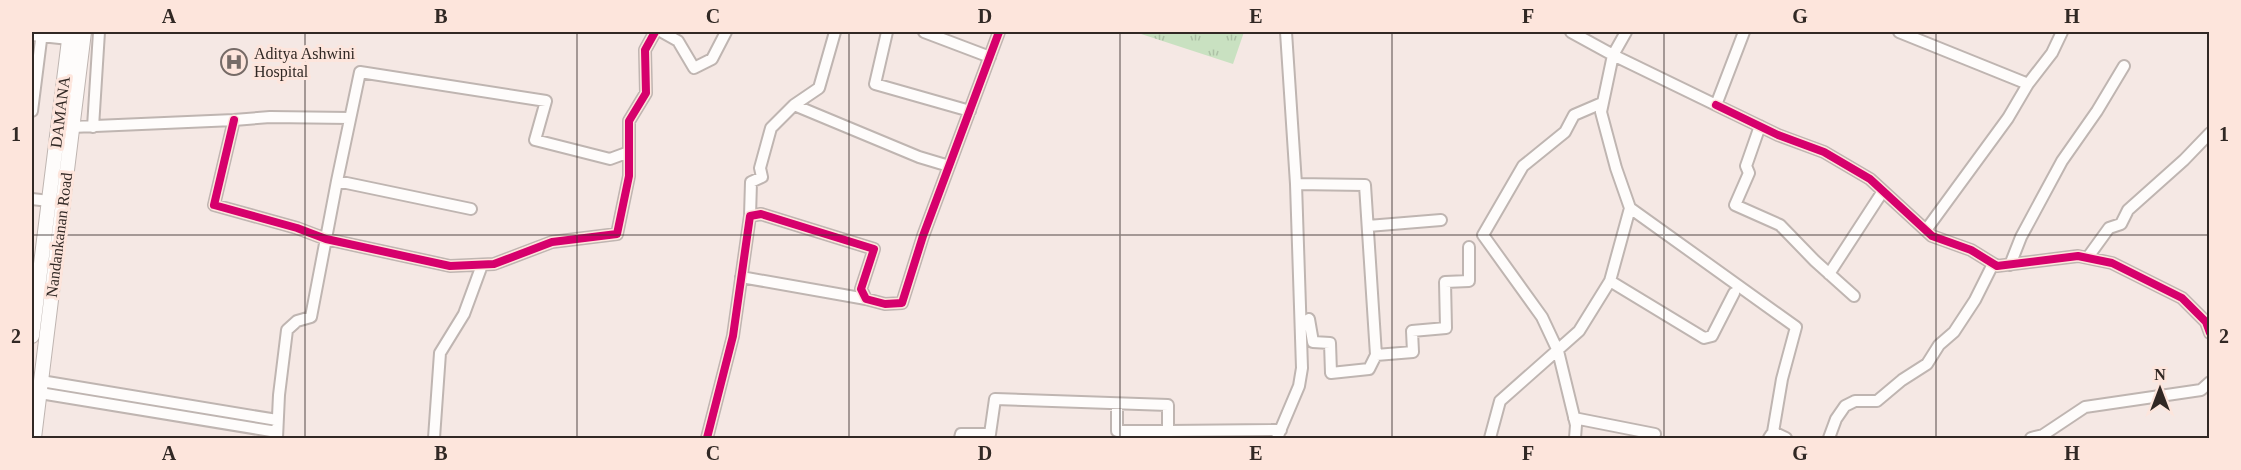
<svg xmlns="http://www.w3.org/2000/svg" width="2241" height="470" font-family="'Times New Roman',serif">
  <defs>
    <pattern id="grass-tufts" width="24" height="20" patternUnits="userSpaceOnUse" patternTransform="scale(1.5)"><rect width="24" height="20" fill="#c9e1c1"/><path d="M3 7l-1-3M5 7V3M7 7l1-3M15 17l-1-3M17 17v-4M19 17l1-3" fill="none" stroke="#adc1a6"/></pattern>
  </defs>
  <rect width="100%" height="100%" fill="#f5e8e4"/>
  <path fill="url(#grass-tufts)" d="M1135,32H1244L1233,64Z"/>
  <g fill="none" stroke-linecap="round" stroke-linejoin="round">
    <defs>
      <path id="minor" d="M662,32L678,41L694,68L712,59L726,32
        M887,32L875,84L970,111
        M924,32L990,57
        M1571,32L1613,55L1716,105L1744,32
        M1626,32L1613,55L1601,112L1616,168L1630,208L1796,327L1782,379L1773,432L1769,438
        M1899,32L2028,84
        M32,35L69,39
        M794,105L919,157L949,166
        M1716,105L1778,135L1824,152L1870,179L1932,236L1971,250L1997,266L2078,256L2112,263L2182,298L2206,322L2210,333
        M32,111L42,32
        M234,120L214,205L297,228L326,239L450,266L494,264L552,242L617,234L629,176V121L646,93L645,50L655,32
        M1760,126L1746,166L1749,173L1735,205L1780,225L1815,261L1854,296
        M72,127L234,120L270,117L350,118
        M93,127L99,32
        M337,181L471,209
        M1296,184L1365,185L1376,355L1369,369L1331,373L1330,343L1313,342L1309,319
        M32,199L49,201
        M750,216L751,182L762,177L760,168L771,128L794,105L819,88L835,32
        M1368,226L1441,220
        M1926,230L2008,118L2028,84L2052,53L2062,32
        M2088,257L2109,228L2121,224L2128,210L2184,160L2210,133
        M2010,265L2021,237L2062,161L2097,111L2124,66
        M1829,274L1883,191
        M741,277L866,299
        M1610,281L1704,338L1712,336L1734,293
        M1376,355L1413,352L1412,331L1446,328L1445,282L1469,281V247
        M41,381L277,420
        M40,393L277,432
        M1117,404V431H1168
        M1574,418L1655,434
        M1773,432L1786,438
        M277,438L279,395L287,330L297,321L311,317L337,181L360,72L546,101L535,140L610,159L629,152
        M434,438L440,353L464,314L482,265
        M707,438L733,336L750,216L761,214L874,249L861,289L866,299L885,304L902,303L923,236L999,32
        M960,438L961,434H990L995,399L1168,405V431L1281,430
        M1277,438L1299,386L1302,368L1296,184L1286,32
        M1490,438L1500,401L1579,331L1610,281L1630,208
        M1575,438L1576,425L1558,351L1542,317L1483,235L1523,166L1565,132L1574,115L1602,103
        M1829,438L1836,419L1845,406L1855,401H1877L1902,380L1927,364L1939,345L1954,332L1975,300L1993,264
        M2031,438L2043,435L2085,407L2201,390L2210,382"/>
      <path id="major" d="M32,336L70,32
        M34,438L84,32"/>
    </defs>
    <use href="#minor" stroke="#bfb5b1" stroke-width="14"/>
    <use href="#major" stroke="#bfb5b1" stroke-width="16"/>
    <use href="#minor" stroke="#fefcfb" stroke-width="10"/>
    <use href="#major" stroke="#fefcfb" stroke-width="14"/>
    <defs>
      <path id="cycleway" d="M1716,105L1778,135L1824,152L1870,179L1932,236L1971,250L1997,266L2078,256L2112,263L2182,298L2206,322L2210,333
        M234,120L214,205L297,228L326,239L450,266L494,264L552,242L617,234L629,176V121L646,93L645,50L655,32
        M707,438L733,336L750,216L761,214L874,249L861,289L866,299L885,304L902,303L923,236L999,32"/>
    </defs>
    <use href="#cycleway" stroke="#fde5dc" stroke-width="11"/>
    <use href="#cycleway" stroke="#d6006c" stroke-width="8"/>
  </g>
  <path fill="none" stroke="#312824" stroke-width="1.5" stroke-opacity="0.55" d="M305,32V438M577,32V438M849,32V438M1120,32V438M1392,32V438M1664,32V438M1936,32V438M32,235H2210"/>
  <defs>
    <symbol id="hospital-ring" viewBox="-11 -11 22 22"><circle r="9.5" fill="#fde5dc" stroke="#766b67" stroke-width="1.5"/><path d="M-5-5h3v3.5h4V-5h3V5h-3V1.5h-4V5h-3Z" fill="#766b67"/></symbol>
  </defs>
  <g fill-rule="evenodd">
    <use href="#hospital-ring" x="219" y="47" width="30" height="30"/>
  </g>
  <g text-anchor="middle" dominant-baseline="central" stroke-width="6" stroke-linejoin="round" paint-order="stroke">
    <g font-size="16" fill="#312824" stroke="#fde5dc" text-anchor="start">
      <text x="254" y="53">Aditya Ashwini<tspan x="254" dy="18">Hospital</tspan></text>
    </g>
    <g font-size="16" fill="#312824" stroke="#fde5dc">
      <text transform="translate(60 112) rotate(-83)">DAMANA</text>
      <text transform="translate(59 235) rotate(-83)">Nandankanan Road</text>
    </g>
  </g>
  <rect width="2241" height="470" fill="none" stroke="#fde5dc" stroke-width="66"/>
  <g transform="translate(2160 389)" stroke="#fde5dc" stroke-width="4.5" paint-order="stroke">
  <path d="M0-4.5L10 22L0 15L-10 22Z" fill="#312824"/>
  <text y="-9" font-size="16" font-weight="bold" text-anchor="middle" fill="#312824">N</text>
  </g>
  <rect x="33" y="33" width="2175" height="404" fill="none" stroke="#312824" stroke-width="2"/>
  <g font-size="20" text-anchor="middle" font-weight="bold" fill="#312824">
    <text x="169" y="23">A</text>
    <text x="441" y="23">B</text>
    <text x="713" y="23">C</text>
    <text x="985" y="23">D</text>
    <text x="1256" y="23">E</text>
    <text x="1528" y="23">F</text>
    <text x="1800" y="23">G</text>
    <text x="2072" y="23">H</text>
    <text x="16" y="141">1</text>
    <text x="2224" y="141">1</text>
    <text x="16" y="343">2</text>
    <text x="2224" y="343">2</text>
    <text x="169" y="460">A</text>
    <text x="441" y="460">B</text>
    <text x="713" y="460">C</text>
    <text x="985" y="460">D</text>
    <text x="1256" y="460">E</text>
    <text x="1528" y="460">F</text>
    <text x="1800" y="460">G</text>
    <text x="2072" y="460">H</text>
  </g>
</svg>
